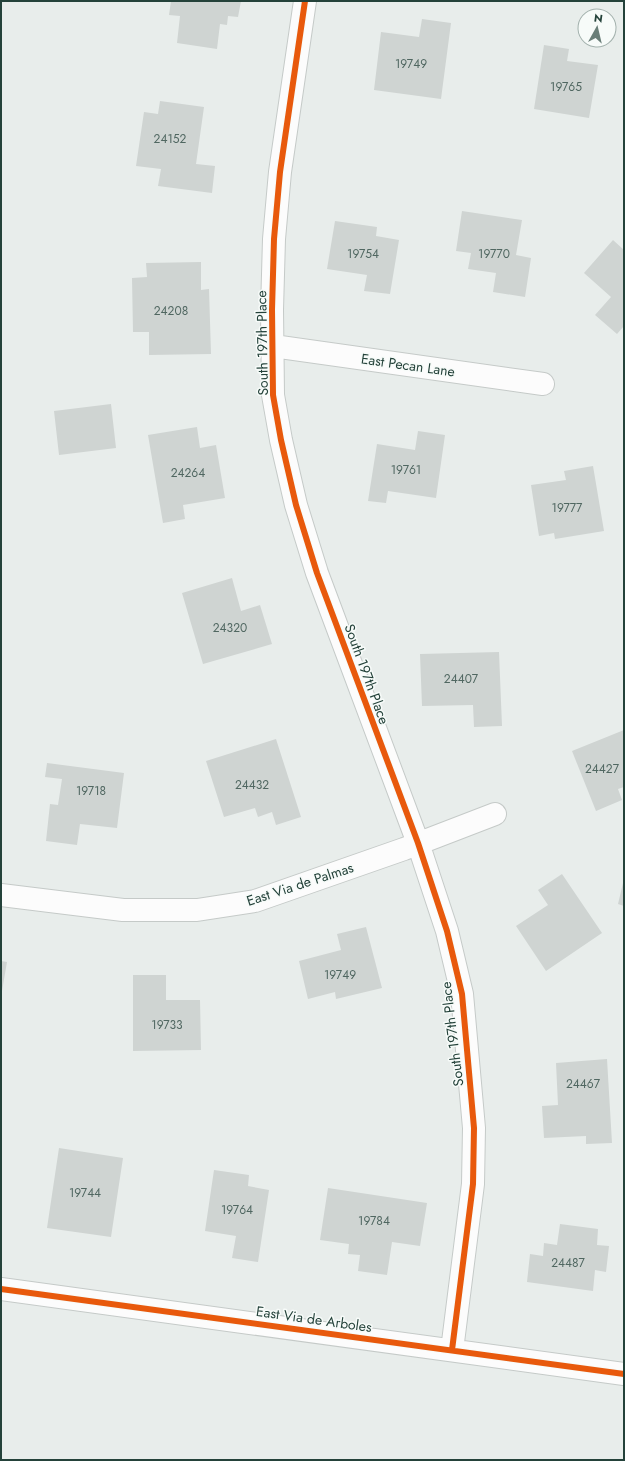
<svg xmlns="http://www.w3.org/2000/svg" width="625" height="1461" font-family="Jost,sans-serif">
  <rect width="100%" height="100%" fill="#e8edeb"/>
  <path fill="#cfd4d2" d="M171,1H241L238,17L228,16L227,25L220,24L217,49L177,43L180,16L169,15Z
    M422,19L451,23L441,99L374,90L381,32L419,37Z
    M544,45L569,49L567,61L598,65L589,118L534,109Z
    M160,101L204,107L196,164L215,166L212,193L158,186L161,169L136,166L144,112L158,114Z
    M462,211L522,220L516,255L531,258L525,297L493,292L496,273L468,269L471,253L456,251Z
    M335,221L377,227L376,236L399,240L390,294L364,291L367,275L327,269Z
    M613,240L624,250V326L617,334L595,315L611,297L584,273Z
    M201,262V290L209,289L211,354L149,355V332H133L132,278L147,277L146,263Z
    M111,404L116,448L59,455L54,411Z
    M197,427L200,448L216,445L225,498L183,505L185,519L163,523L148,435Z
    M418,431L445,435L436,498L388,491L386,503L368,501L377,444L415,450Z
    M593,466L604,531L555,539L554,533L539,536L531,485L566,480L564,471Z
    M232,578L241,611L260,605L272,644L203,664L182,593Z
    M499,652L502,726L474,727L473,705L422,706L420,654Z
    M624,730V787L618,789L622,800L596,811L572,751Z
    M276,739L301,817L276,825L272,812L258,817L255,808L224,817L206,761Z
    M47,763L124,773L117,828L80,824L77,845L46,841L50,804L58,805L62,779L45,777Z
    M562,874L602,933L546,971L516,926L548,905L538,890Z
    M623,883H624V906L618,904Z
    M366,927L382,988L336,999L335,992L308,999L299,961L341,950L337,934Z
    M1,961L7,962L2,991H1Z
    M133,975H166V1000H200L201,1050L133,1051Z
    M607,1059L612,1143L586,1144V1136L544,1138L542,1106L558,1105L556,1063Z
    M59,1148L123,1158L111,1237L47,1228Z
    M214,1170L249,1175L248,1186L269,1190L258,1262L232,1258L236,1236L205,1231Z
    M328,1188L427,1203L420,1246L392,1242L387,1275L358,1271L360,1255L348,1254L349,1244L320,1240Z
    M560,1224L598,1229L597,1245L609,1246L606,1272L595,1270L593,1291L527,1282L530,1254L543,1256L544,1243L557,1245Z"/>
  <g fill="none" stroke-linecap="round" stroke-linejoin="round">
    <defs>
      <path id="minor" d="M305,1L280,172L274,239L272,310L273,395L281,440L296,505L317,573L418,843L447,931L462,994L474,1128L473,1184L452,1350
        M273,346L543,384
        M1,895L123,910H197L255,901L404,849L495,814
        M1,1289L624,1374"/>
    </defs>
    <use href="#minor" stroke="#c5cac8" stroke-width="24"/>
    <use href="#minor" stroke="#fcfcfc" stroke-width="22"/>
    <defs>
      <path id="cycleway" d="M305,1L280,172L274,239L272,310L273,395L281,440L296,505L317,573L418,843L447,931L462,994L474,1128L473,1184L452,1350
        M1,1289L624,1374"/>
    </defs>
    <use href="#cycleway" stroke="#f7fbf9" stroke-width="8"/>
    <use href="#cycleway" stroke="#e8590c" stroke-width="6"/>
  </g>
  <g text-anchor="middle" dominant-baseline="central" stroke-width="3" stroke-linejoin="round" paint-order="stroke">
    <g font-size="12" fill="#506761">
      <text x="411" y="64">19749</text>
      <text x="566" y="87">19765</text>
      <text x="170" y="139">24152</text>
      <text x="363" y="254">19754</text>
      <text x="494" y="254">19770</text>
      <text x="171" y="311">24208</text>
      <text x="406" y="470">19761</text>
      <text x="188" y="473">24264</text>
      <text x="567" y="508">19777</text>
      <text x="230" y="628">24320</text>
      <text x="461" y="679">24407</text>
      <text x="602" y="769">24427</text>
      <text x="252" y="785">24432</text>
      <text x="91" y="791">19718</text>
      <text x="340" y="975">19749</text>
      <text x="167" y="1025">19733</text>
      <text x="583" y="1084">24467</text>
      <text x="85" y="1193">19744</text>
      <text x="237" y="1210">19764</text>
      <text x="374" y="1221">19784</text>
      <text x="568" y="1263">24487</text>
    </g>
    <g font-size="14" fill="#24423a" stroke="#f7fbf9">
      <text transform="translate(262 343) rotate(-91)">South 197th Place</text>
      <text transform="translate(408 365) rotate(8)">East Pecan Lane</text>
      <text transform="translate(367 674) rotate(70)">South 197th Place</text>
      <text transform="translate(300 884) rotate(-18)">East Via de Palmas</text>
      <text transform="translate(452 1034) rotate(-97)">South 197th Place</text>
      <text transform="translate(314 1319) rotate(8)">East Via de Arboles</text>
    </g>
  </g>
  <rect width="625" height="1461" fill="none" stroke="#24423a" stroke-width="4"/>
  <g transform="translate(597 28) rotate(8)"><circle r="19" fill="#f7fbf9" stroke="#a3b1ad"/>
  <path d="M0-3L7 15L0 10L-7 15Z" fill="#697e78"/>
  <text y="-6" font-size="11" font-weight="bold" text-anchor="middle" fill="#24423a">N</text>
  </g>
</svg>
